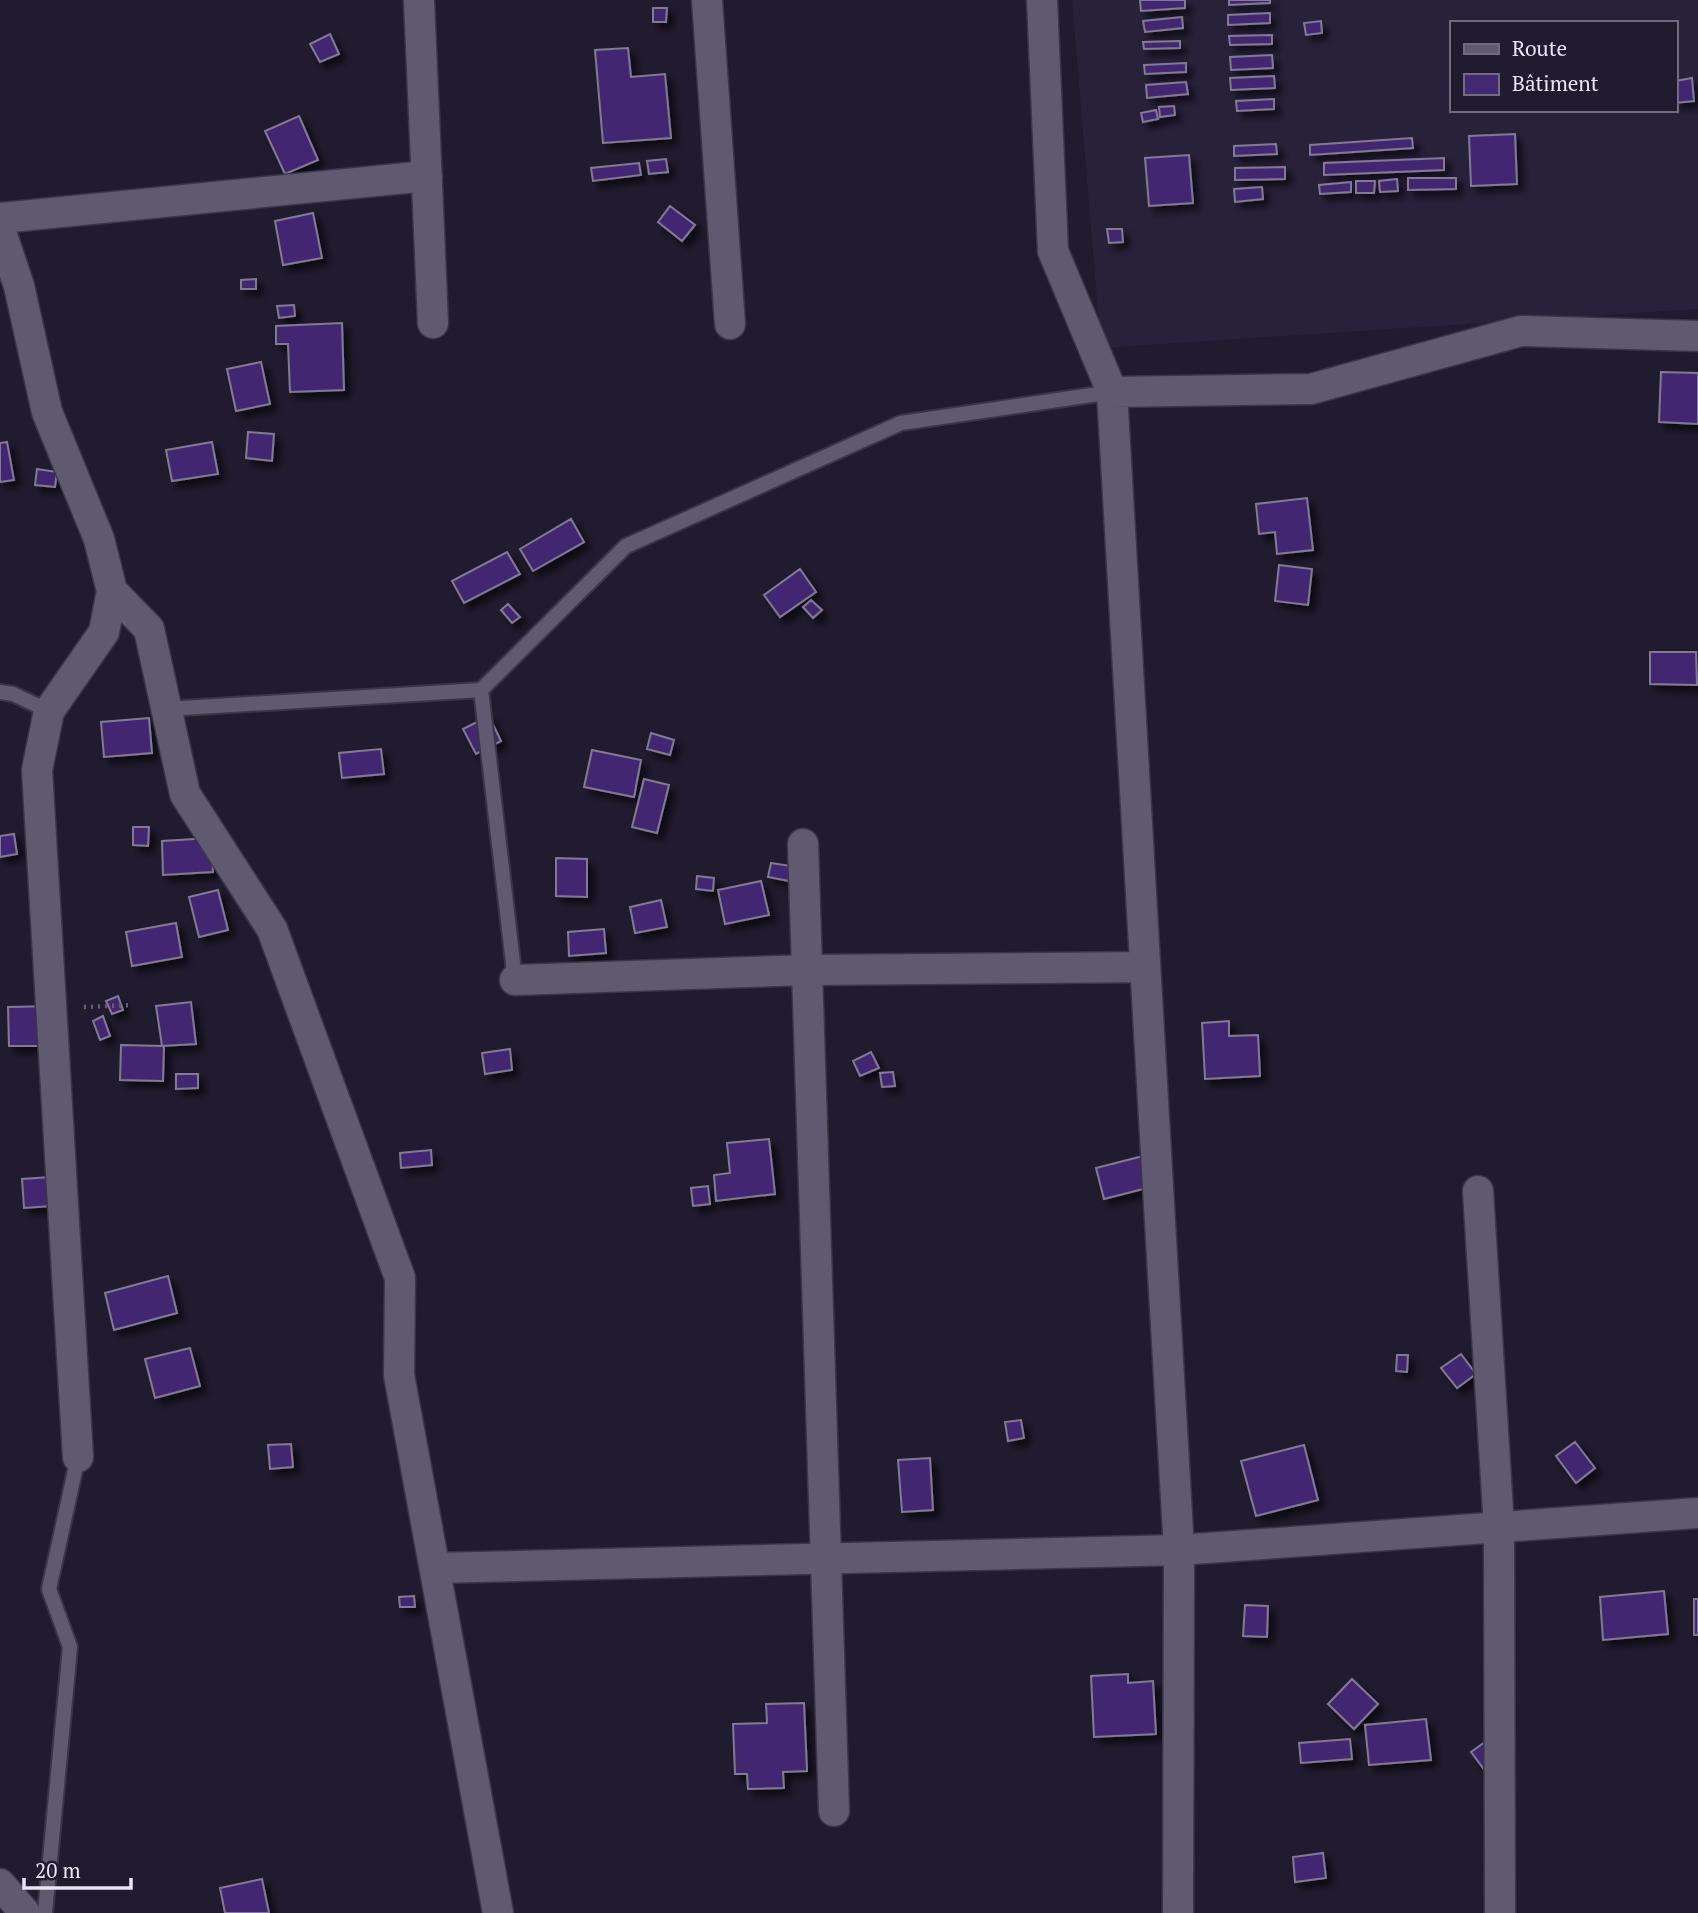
<svg xmlns="http://www.w3.org/2000/svg" width="1698" height="1913" font-family="'PT Serif',serif">
  <defs>
    <filter id="shadow"><feDropShadow dx="6" dy="6" stdDeviation="3.5" flood-color="#0009"/></filter>
  </defs>
  <rect width="100%" height="100%" fill="#201b2e"/>
  <path fill="#28213a" fill-rule="evenodd" d="M1072,0H1698V309L1101,348ZM1451,23H1675V110H1451Z"/>
  <path fill="#432872" stroke="#807a92" stroke-width="2" filter="url(#shadow)" d="M1140,0H1185V8L1141,11Z
    M1229,0H1270V3L1229,5Z
    M653,8H667L666,22H653Z
    M1270,13V23L1228,25V15Z
    M1182,17L1183,28L1145,32L1143,21Z
    M1321,21L1322,33L1306,35L1304,23Z
    M330,34L339,54L320,62L310,44Z
    M1272,35V44L1230,45L1229,36Z
    M1180,41V48L1144,49L1143,42Z
    M628,48L631,77L665,74L671,138L603,143L595,50Z
    M1272,55L1273,68L1231,70L1230,57Z
    M1186,63V72L1145,74L1144,65Z
    M1274,76L1275,88L1231,90L1230,78Z
    M1692,78L1694,101L1675,103V81Z
    M1186,82L1188,94L1147,98L1146,85Z
    M1274,99V109L1237,111L1236,101Z
    M1174,106L1175,115L1160,117L1159,107Z
    M1156,110L1158,119L1143,122L1141,113Z
    M299,116L318,160L285,174L265,131Z
    M1515,134L1517,184L1471,186L1469,136Z
    M1412,138L1413,148L1310,155V145Z
    M1276,144L1277,154L1234,156V146Z
    M1189,155L1193,203L1149,206L1145,158Z
    M1444,158V170L1324,175V163Z
    M666,159L668,172L649,174L647,161Z
    M639,163L641,175L593,181L591,168Z
    M1285,167V179L1235,180V168Z
    M1408,178H1456V189L1408,190Z
    M1397,179L1398,191L1380,192L1379,181Z
    M1356,181H1375L1374,193H1356Z
    M1351,182V192L1320,194L1319,185Z
    M1262,187L1263,199L1235,202L1234,189Z
    M670,206L695,225L682,241L658,222Z
    M313,213L322,258L283,265L275,221Z
    M1107,229H1122L1123,242L1109,243Z
    M256,279V289H241V280Z
    M294,305L295,316L279,318L277,306Z
    M342,323L344,390L290,392L288,344H276V326Z
    M261,362L270,404L236,411L227,369Z
    M1661,372L1698,373V424L1659,422Z
    M248,432L274,434L272,461L246,458Z
    M7,442L14,480L0,482V443Z
    M212,442L218,474L172,481L166,450Z
    M37,469L57,472L55,487L35,485Z
    M1307,498L1313,550L1277,554L1275,532L1259,534L1256,504Z
    M571,519L584,542L533,571L520,549Z
    M507,552L520,574L464,603L452,581Z
    M1279,565L1312,569L1308,605L1275,601Z
    M800,569L816,592L780,617L764,595Z
    M811,600L822,610L813,618L803,607Z
    M508,604L520,617L512,623L501,610Z
    M1650,652H1696L1697,685L1650,684Z
    M489,716L501,741L476,754L463,729Z
    M149,718L152,753L104,757L101,722Z
    M651,733L674,740L670,755L647,749Z
    M381,749L384,774L342,778L339,753Z
    M592,750L641,760L634,797L584,787Z
    M644,779L669,785L657,833L632,827Z
    M133,827H149L148,846L133,845Z
    M14,834L17,854L0,857V836Z
    M211,838L213,872L163,875L162,841Z
    M556,858L587,859V897L556,896Z
    M771,863L791,866L789,881L768,877Z
    M697,876L714,878L713,891L696,889Z
    M761,881L769,915L725,924L718,890Z
    M218,890L228,930L199,937L189,897Z
    M661,900L667,927L635,933L630,907Z
    M176,923L182,957L132,966L126,932Z
    M604,929L606,953L569,956L568,932Z
    M118,996L123,1010L112,1014L106,1001Z
    M191,1002L196,1044L162,1046L156,1006Z
    M54,1006L55,1046H9L8,1007Z
    M103,1016L110,1036L100,1040L93,1021Z
    M1229,1021V1036L1258,1035L1260,1076L1205,1079L1202,1023Z
    M121,1045L164,1046L163,1081L120,1080Z
    M510,1049L512,1070L485,1074L482,1053Z
    M871,1052L879,1068L860,1076L853,1061Z
    M893,1072L895,1086L882,1087L880,1073Z
    M176,1074H198V1088L176,1089Z
    M769,1139L775,1194L716,1201L714,1175L730,1173L727,1143Z
    M431,1150L432,1165L401,1168L400,1153Z
    M1143,1156L1151,1187L1104,1199L1096,1168Z
    M65,1176L66,1205L24,1208L22,1179Z
    M708,1186L710,1204L693,1206L691,1188Z
    M168,1276L177,1313L114,1330L105,1293Z
    M190,1348L200,1386L155,1398L145,1359Z
    M1461,1354L1476,1374L1457,1388L1441,1368Z
    M1397,1355H1408L1407,1372L1396,1371Z
    M1021,1420L1024,1438L1008,1441L1005,1422Z
    M1575,1442L1595,1468L1576,1483L1556,1456Z
    M291,1444L293,1467L270,1469L268,1445Z
    M1304,1445L1318,1500L1256,1516L1241,1461Z
    M930,1458L933,1510L902,1512L898,1460Z
    M1664,1591L1668,1634L1603,1640L1600,1597Z
    M414,1596L415,1607H400L399,1597Z
    M1694,1599H1698V1635H1694Z
    M1245,1605L1268,1606L1267,1637L1243,1636Z
    M1128,1674V1683L1153,1681L1156,1734L1094,1737L1091,1676Z
    M1352,1679L1378,1704L1354,1729L1328,1704Z
    M804,1703L807,1771L783,1772L784,1788L748,1789L747,1774H735L733,1724L767,1723L766,1704Z
    M1426,1719L1431,1760L1369,1765L1365,1725Z
    M1350,1739L1352,1759L1301,1763L1299,1743Z
    M1489,1739L1486,1772L1471,1752Z
    M1323,1853L1326,1878L1295,1882L1293,1857Z
    M262,1879L269,1913H225L220,1888Z"/>
  <g fill="none" stroke-linecap="round" stroke-linejoin="round">
    <defs>
      <path id="lane" d="M481,690L515,980
        M0,692L13,694L49,711
        M166,709L481,690L626,546L901,423L1112,392
        M45,1913L70,1647L49,1589L78,1457"/>
      <path id="street" d="M419,0L433,323
        M707,0L730,324
        M1042,0L1053,251L1112,392L1179,1550L1178,1913
        M0,218L427,176
        M0,229L19,286L47,412L99,539L112,591L104,632L49,711L37,770L78,1457
        M1112,392L1311,389L1521,331L1698,336
        M112,591L149,629L185,794L272,929L400,1278L399,1375L498,1913
        M803,844L834,1811
        M515,980L807,970L1145,967
        M1478,1191L1499,1527L1500,1913
        M435,1568L1179,1550L1698,1513
        M0,1884L25,1913"/>
    </defs>
    <use href="#lane" stroke="#3b3647" stroke-width="18"/>
    <use href="#street" stroke="#3b3647" stroke-width="33"/>
    <path stroke="#656172" stroke-width="4.5" stroke-dasharray="2 5" stroke-linecap="butt" d="M84,1007L132,1005"/>
    <use href="#lane" stroke="#5f5a70" stroke-width="14"/>
    <use href="#street" stroke="#5f5a70" stroke-width="30"/>
  </g>
  <rect x="1450" y="21" width="228" height="91" fill="#201b2e" stroke="#706c7d" stroke-width="2"/>
  <rect x="1464" y="44" width="35" height="10" fill="#5f5a70" stroke="#706c7d" stroke-width="2"/>
  <text x="1512" y="56" font-size="21" fill="#e9e6f3">Route</text>
  <rect x="1464" y="74" width="35" height="21" fill="#432872" stroke="#706c7d" stroke-width="2"/>
  <text x="1512" y="91" font-size="21" fill="#e9e6f3">Bâtiment</text>
  <path d="M24 1878v10h107v-10" fill="none" stroke="#e9e6f3" stroke-width="3.5"/>
  <text x="35" y="1878" font-size="21" fill="#e9e6f3" stroke="#201b2e" stroke-width="5" paint-order="stroke">20 m</text>
</svg>
